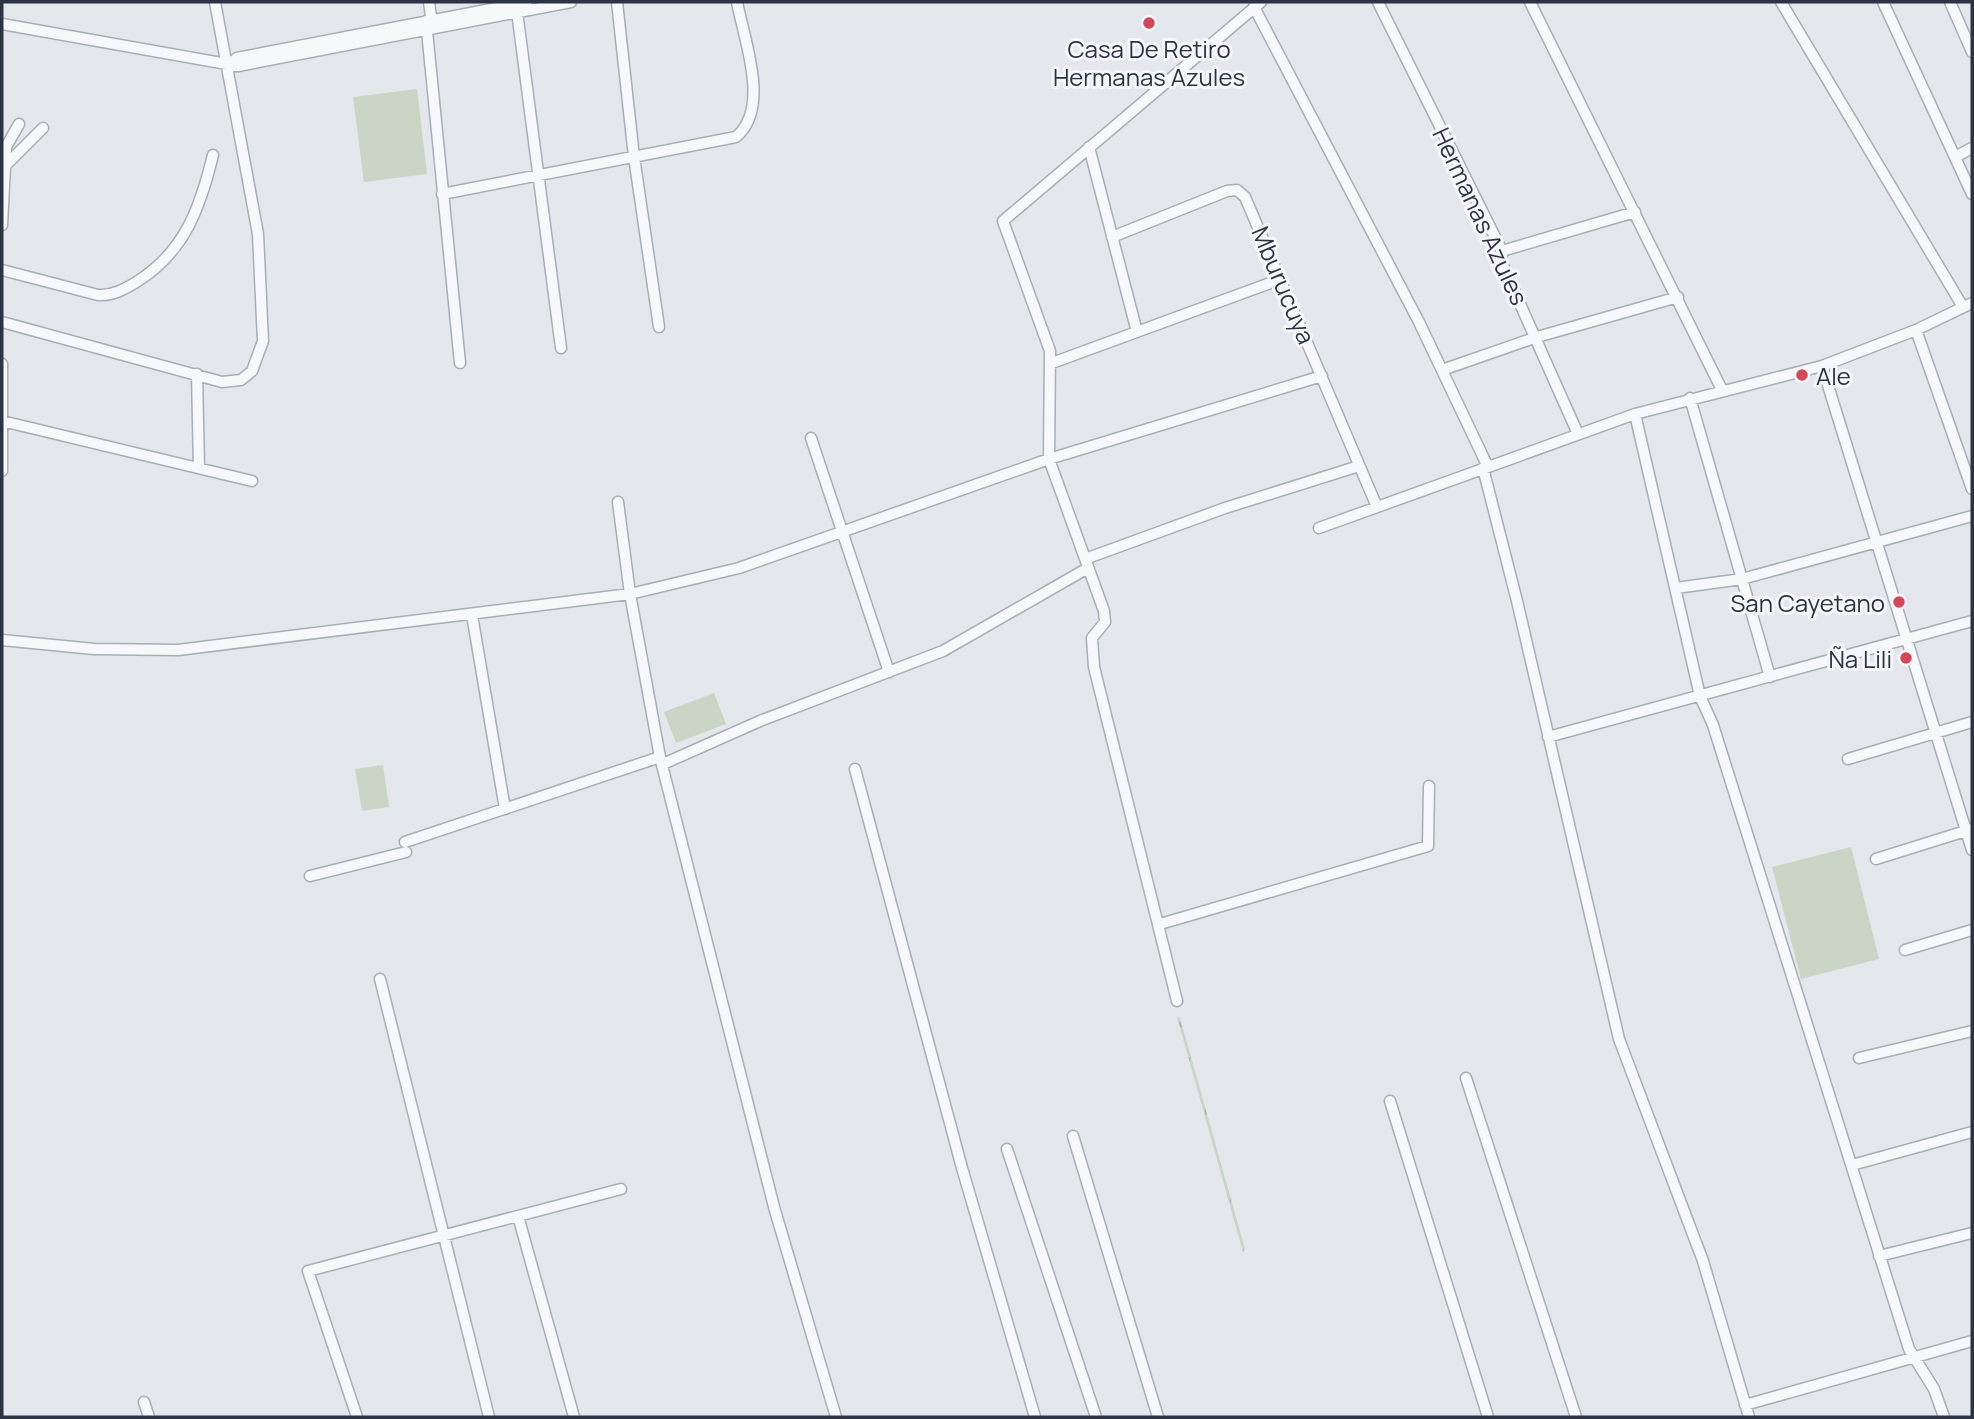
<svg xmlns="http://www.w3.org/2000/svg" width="1974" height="1419" font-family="Manrope,sans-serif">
  <defs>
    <pattern id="grass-tufts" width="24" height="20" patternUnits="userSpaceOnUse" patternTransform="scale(1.75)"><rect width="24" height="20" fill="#c9d6c5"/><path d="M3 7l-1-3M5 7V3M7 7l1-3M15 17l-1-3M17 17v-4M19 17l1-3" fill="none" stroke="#adb8ab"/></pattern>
  </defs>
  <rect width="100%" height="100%" fill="#e4e7ec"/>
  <path fill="url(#grass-tufts)" d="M1177,1017L1180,1018L1245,1249L1243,1252Z"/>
  <path fill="#c9d6c5" d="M417,89L427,174L364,182L353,97Z
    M714,693L726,724L676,743L664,712Z
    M383,765L389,807L362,811L355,769Z
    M1851,847L1879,959L1801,979L1772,867Z"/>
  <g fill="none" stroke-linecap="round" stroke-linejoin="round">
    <defs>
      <path id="minor" d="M429,2L432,24
        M617,2L634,157L659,327
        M1378,2L1502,251L1501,261L1578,434
        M1530,2L1722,390
        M1781,2L1963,307
        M1883,2L1972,194
        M1950,2L1972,52
        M516,4L561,348
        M1254,7L1419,322L1488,467
        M426,21L460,363
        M2,24L238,66L571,2
        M232,62L237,58L527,2
        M1089,147L1137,332
        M1955,157L1972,148
        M7,164L43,128
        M442,194L736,137C771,108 744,40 737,2
        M2,225L6,147L19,124
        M1112,237L1227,191L1237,190L1245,197L1377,507
        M1502,251L1635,212
        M2,270L98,295C113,296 125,289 138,281C185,251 200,208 213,155
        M2,322L222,382L241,380L252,371L263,341L258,234L215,2
        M1916,330L1972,489
        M1052,363L1281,279
        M2,364V471
        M1822,366L1972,850
        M1442,370L1537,337L1678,297
        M197,374L199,468
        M1690,398L1770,677
        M1635,414L1700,696L1713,725L1909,1349L1934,1389L1944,1417
        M2,421L252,481
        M811,438L889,672
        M1483,468L1517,601L1619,1039L1703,1261L1749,1417
        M618,502L630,594L660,757L774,1207L836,1417
        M1319,528L1635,414L1822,366L1916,330L1972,303
        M1085,559L1225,508L1359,466
        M1676,588L1742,579L1972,516
        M472,615L505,809
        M2,640L94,649L178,650L630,594L739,568L1049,459L1322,376
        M1548,737L1972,621
        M1848,759L1972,722
        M663,764L760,721L943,651L1088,568
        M855,769L962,1168L1035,1417
        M405,842L660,757
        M1876,859L1972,829
        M310,876L406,852
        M1160,924L1428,846L1429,786
        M1905,950L1972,930
        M380,979L489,1417
        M1177,1001L1094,667L1092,638L1105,622L1104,611L1049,459L1050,351L1003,221L1261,2
        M1859,1058L1972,1031
        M1466,1078L1576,1417
        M1390,1101L1488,1417
        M1073,1136L1158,1417
        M1007,1149L1096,1417
        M1852,1165L1972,1132
        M518,1216L574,1417
        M1879,1256L1972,1233
        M144,1402L149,1417
        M1745,1405L1972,1341
        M357,1417L308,1271L621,1189"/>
    </defs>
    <use href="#minor" stroke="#a9aeb7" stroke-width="13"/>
    <use href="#minor" stroke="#f7f8fa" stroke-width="10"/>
  </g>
  <g fill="#d1495b" stroke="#f4f6f9" stroke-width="2.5">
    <circle cx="1149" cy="23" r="7"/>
    <circle cx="1802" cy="375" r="7"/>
    <circle cx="1899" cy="602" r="7"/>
    <circle cx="1906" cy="658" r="7"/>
  </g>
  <g text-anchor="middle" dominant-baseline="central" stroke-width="6" stroke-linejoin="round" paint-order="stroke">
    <g font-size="24" fill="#2b3445" stroke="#f4f6f9" text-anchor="end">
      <text x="1149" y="48" text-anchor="middle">Casa De Retiro<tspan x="1149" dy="28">Hermanas Azules</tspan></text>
      <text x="1816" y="375" text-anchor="start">Ale</text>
      <text x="1885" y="602">San Cayetano</text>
      <text x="1892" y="658">Ña Lili</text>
    </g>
    <g font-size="24" fill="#2b3445" stroke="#f4f6f9">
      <text transform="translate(1481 216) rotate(65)">Hermanas Azules</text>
      <text transform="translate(1284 285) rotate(67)">Mburucuya</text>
    </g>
  </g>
  <rect width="1974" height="1419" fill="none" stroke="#2b3445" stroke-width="7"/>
</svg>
